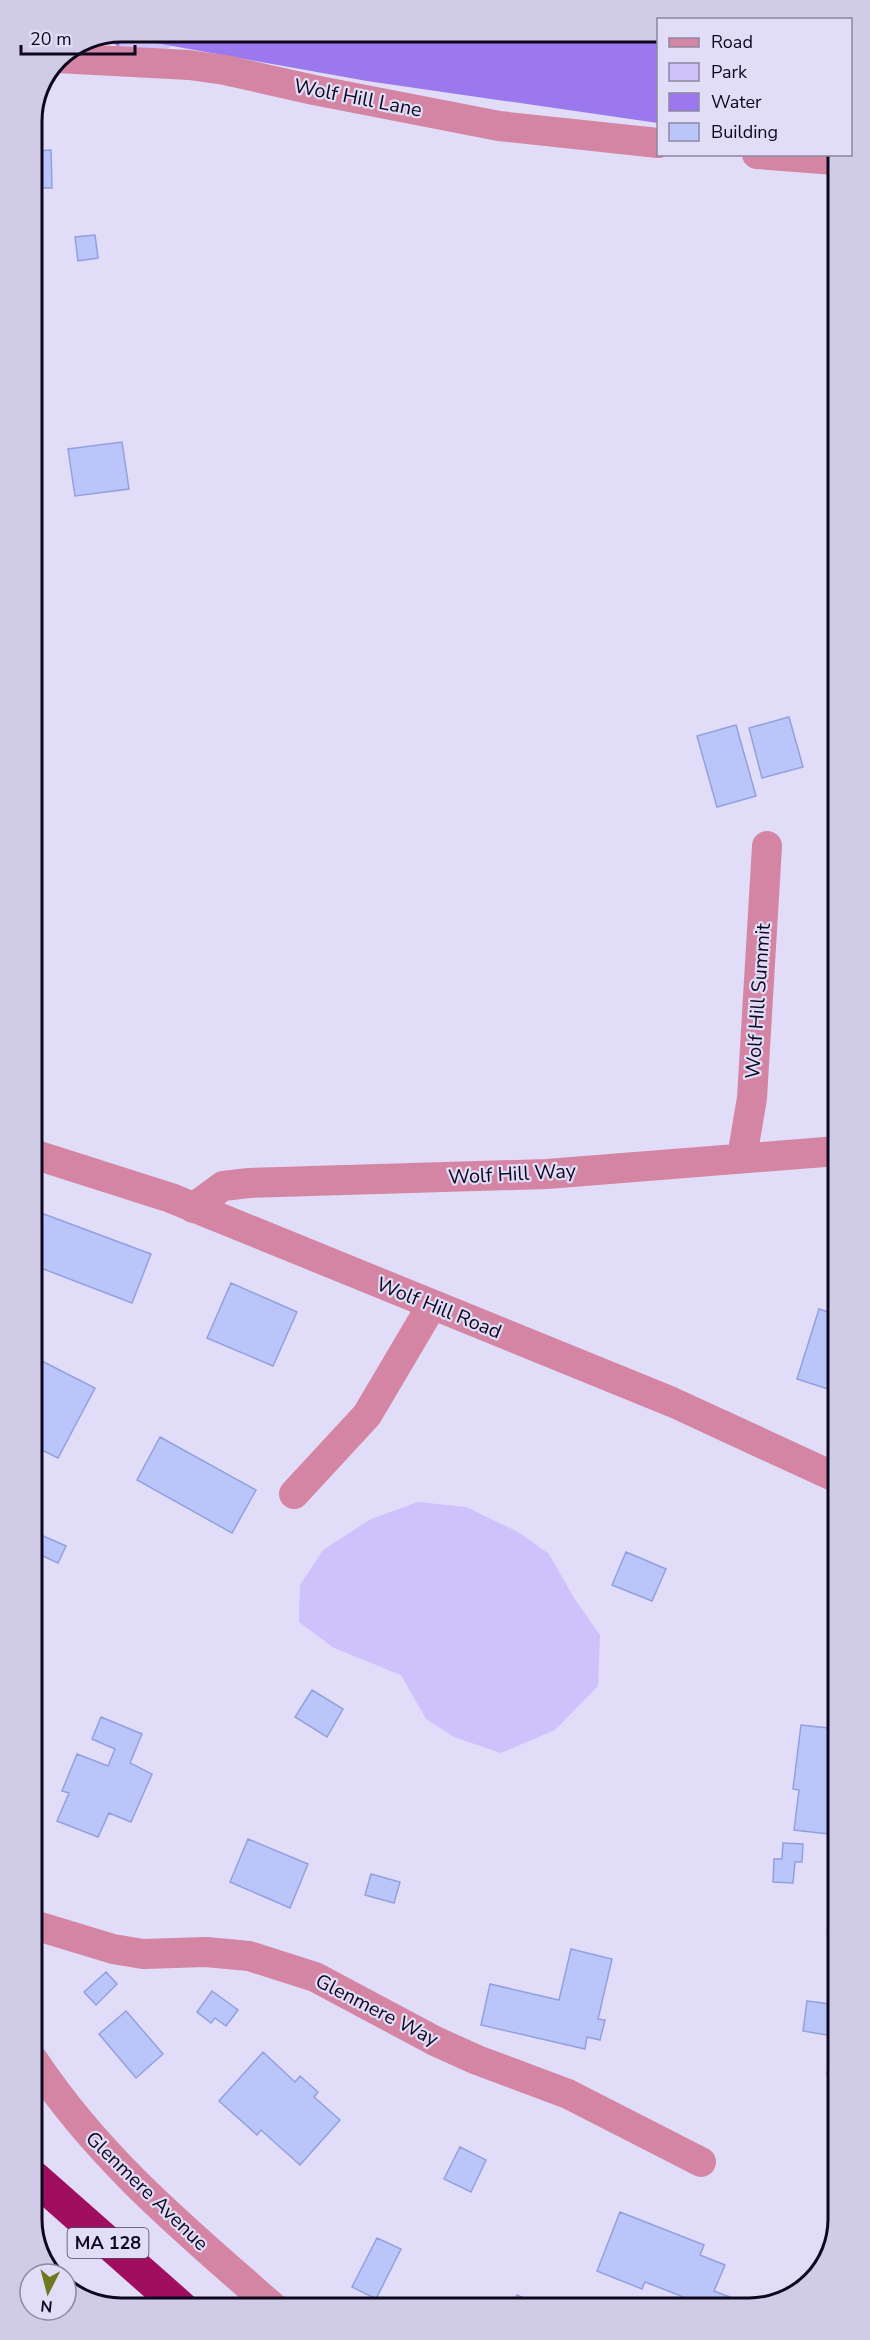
<svg xmlns="http://www.w3.org/2000/svg" width="870" height="2340" font-family="'Nunito Sans',sans-serif">
  <rect width="100%" height="100%" fill="#e1dcf7"/>
  <path fill="#cfc1fc" d="M120,32H193L167,49L119,47Z
    M418,1502L466,1507L518,1532L549,1554L574,1598L600,1635L598,1686L555,1730L501,1753L454,1737L426,1719L401,1675L334,1648L299,1622L300,1585L323,1550L371,1519Z"/>
  <path fill="#9b78ed" d="M121,32H658V123L367,81L150,42L120,41L119,47L110,41H97Z"/>
  <path fill="#bac6fa" stroke="#93a0df" stroke-width="1.5" d="M51,150L52,188H32V151Z
    M95,235L98,258L78,261L75,237Z
    M122,442L129,489L75,496L68,449Z
    M789,717L803,767L762,778L749,728Z
    M736,725L756,796L717,807L697,736Z
    M41,1213L151,1254L132,1303L33,1265V1235Z
    M231,1283L297,1312L273,1366L207,1338Z
    M819,1309L837,1315V1370L831,1390L797,1379Z
    M36,1358L95,1388L58,1458L34,1446L33,1414L38,1406L33,1404V1363Z
    M160,1437L256,1490L232,1533L137,1480Z
    M34,1532L66,1546L58,1563L34,1552Z
    M626,1552L666,1569L652,1601L612,1585Z
    M312,1690L343,1709L327,1737L295,1717Z
    M101,1717L142,1734L130,1763L152,1774L131,1822L109,1813L98,1837L57,1821L69,1793L62,1791L77,1754L108,1766L115,1749L92,1739Z
    M801,1725L838,1729V1819L830,1818L828,1834L794,1830L799,1790L793,1789Z
    M248,1839L308,1864L290,1908L230,1882Z
    M783,1843L803,1844L802,1862H795L793,1883L773,1882L774,1859H782Z
    M371,1874L400,1882L394,1903L365,1895Z
    M832,1896L838,1897V1935L827,1934Z
    M571,1949L612,1959L598,2019L605,2020L600,2040L587,2037L585,2049L481,2025L490,1984L559,2000Z
    M106,1972L117,1984L96,2005L84,1992Z
    M212,1991L238,2010L226,2026L215,2018L211,2023L197,2012Z
    M807,2001L838,2005V2076L827,2074L833,2036L803,2031Z
    M126,2011L163,2054L136,2078L99,2034Z
    M263,2052L295,2082L300,2076L318,2092L314,2097L340,2120L300,2165L261,2130L257,2135L219,2101Z
    M460,2147L486,2160L471,2192L444,2179Z
    M620,2212L704,2245L700,2255L725,2265L714,2291L738,2300L736,2306H677L681,2296L645,2282L642,2289L597,2271Z
    M377,2238L401,2249L376,2299L352,2287Z
    M517,2295L542,2306L511,2307Z"/>
  <g fill="none" stroke-linecap="round" stroke-linejoin="round">
    <path stroke="#d485a4" stroke-width="30" d="M57,58L189,65L225,70L314,90L499,126L658,143
      M757,154L835,160
      M33,1154L171,1198L672,1402L837,1478
      M742,1157L752,1098L767,846
      M193,1208L223,1186L249,1183L547,1174L837,1151
      M294,1494L367,1415L432,1305
      M34,1925L113,1949L143,1954L206,1952L249,1956L315,1977L435,2041L477,2060L568,2094L701,2162
      M34,2061C100,2160 185,2230 274,2308"/>
    <path stroke="#a00e5f" stroke-width="33" d="M35,2178L182,2308"/>
  </g>
  <g text-anchor="middle" dominant-baseline="central" stroke-width="4.5" stroke-linejoin="round" paint-order="stroke">
    <rect fill="#e1dcf7" stroke="#4d475e" stroke-width="1.5" x="67.5" y="2228" width="81" height="30" rx="4.5"/>
    <g font-size="18" font-weight="bold" fill="#0e071d">
      <text x="108" y="2243">MA 128</text>
    </g>
    <g font-size="20" fill="#0e071d" stroke="#e1dcf7">
      <text transform="translate(358 98) rotate(11)">Wolf Hill Lane</text>
      <text transform="translate(758 1001) rotate(-86)">Wolf Hill Summit</text>
      <text transform="translate(512 1174) rotate(-3)">Wolf Hill Way</text>
      <text transform="translate(439 1308) rotate(22)">Wolf Hill Road</text>
      <text transform="translate(377 2010) rotate(27)">Glenmere Way</text>
      <text transform="translate(147 2191) rotate(44)">Glenmere Avenue</text>
    </g>
  </g>
  <path d="M0 0H870V2340H0ZM121 42H749A79 79 0 0 1 828 121V2219A79 79 0 0 1 749 2298H121A79 79 0 0 1 42 2219V121A79 79 0 0 1 121 42Z" fill="#d0cbe6" fill-rule="evenodd"/>
  <path fill="none" stroke="#0e071d" stroke-width="3" d="M121 42H749A79 79 0 0 1 828 121V2219A79 79 0 0 1 749 2298H121A79 79 0 0 1 42 2219V121A79 79 0 0 1 121 42Z"/>
  <rect x="657" y="18" width="195" height="138" fill="#e1dcf7" stroke="#8d87a0" stroke-width="1.5"/>
  <rect x="669" y="38" width="30" height="9" fill="#d485a4" stroke="#8d87a0" stroke-width="1.5"/>
  <text x="711" y="48" font-size="18" fill="#0e071d">Road</text>
  <rect x="669" y="63" width="30" height="18" fill="#cfc1fc" stroke="#8d87a0" stroke-width="1.5"/>
  <text x="711" y="78" font-size="18" fill="#0e071d">Park</text>
  <rect x="669" y="93" width="30" height="18" fill="#9b78ed" stroke="#8d87a0" stroke-width="1.5"/>
  <text x="711" y="108" font-size="18" fill="#0e071d">Water</text>
  <rect x="669" y="123" width="30" height="18" fill="#bac6fa" stroke="#8d87a0" stroke-width="1.5"/>
  <text x="711" y="138" font-size="18" fill="#0e071d">Building</text>
  <g transform="translate(48 2292) rotate(186)"><circle r="28" fill="#e1dcf7" stroke="#8d87a0" stroke-width="1.5"/>
  <path d="M0-4.5L10 22L0 15L-10 22Z" fill="#6f7721"/>
  <text y="-9" font-size="16" font-weight="bold" text-anchor="middle" fill="#0e071d">N</text>
  </g>
  <path d="M21 45v9h114v-9" fill="none" stroke="#0e071d" stroke-width="3"/>
  <text x="30" y="45" font-size="18" fill="#0e071d" stroke="#e1dcf7" stroke-width="4.5" paint-order="stroke">20 m</text>
</svg>
